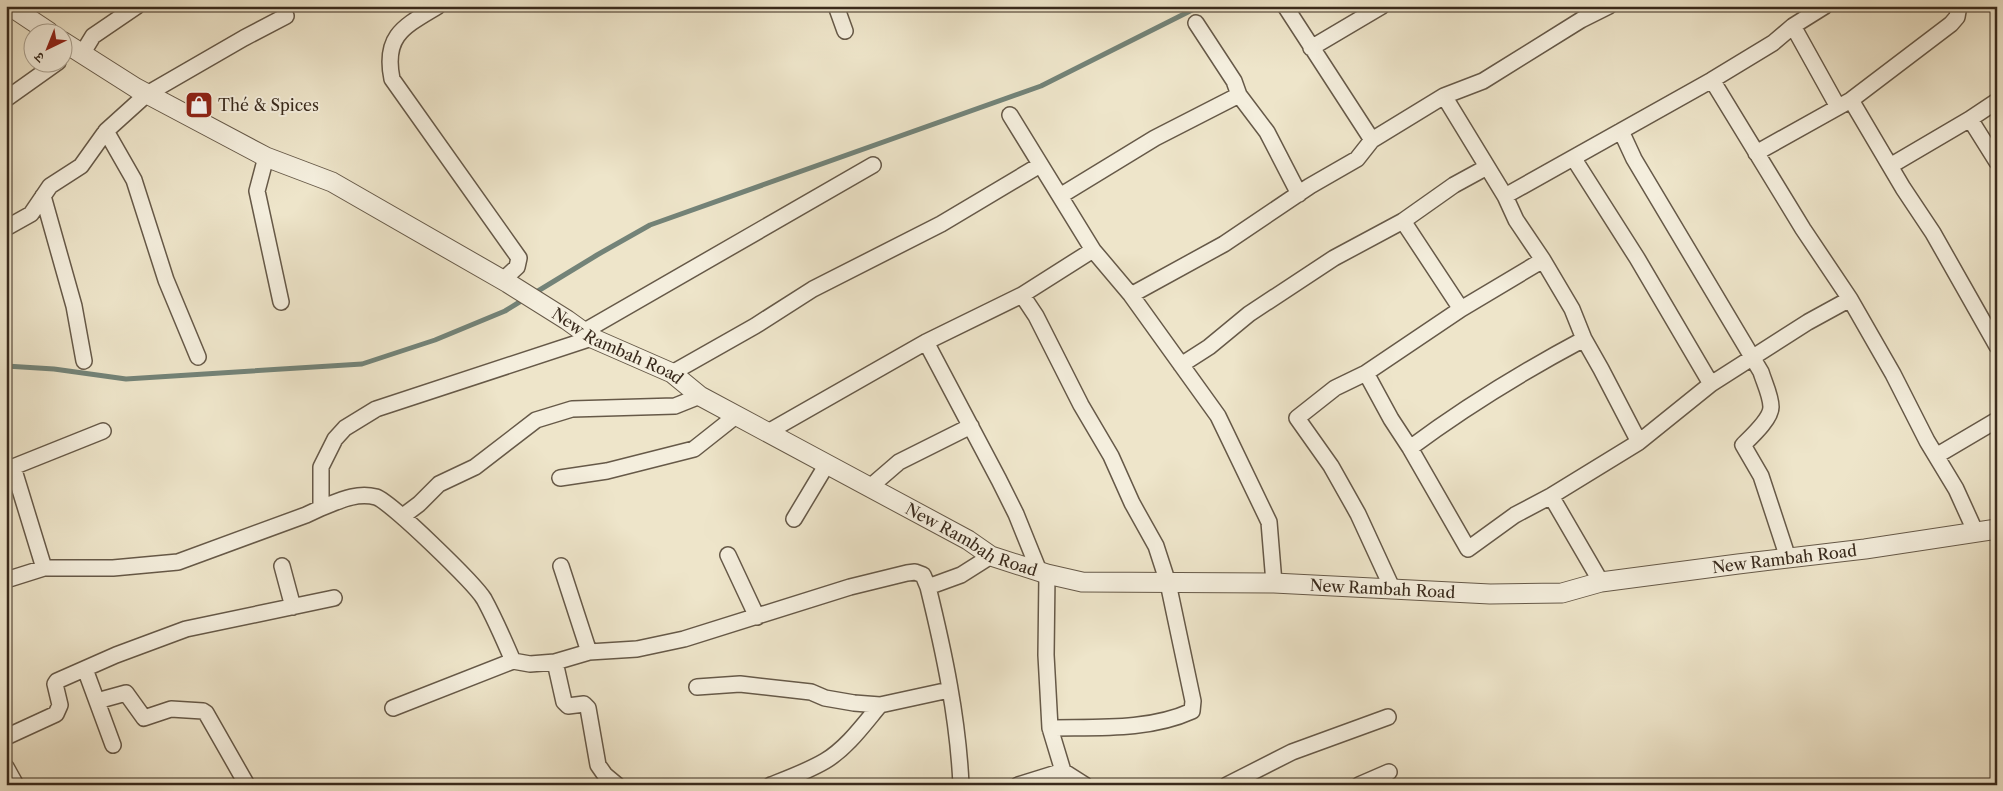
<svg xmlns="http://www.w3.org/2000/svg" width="2003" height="791" font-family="'Libre Caslon Text','Noto Serif Devanagari',serif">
  <rect width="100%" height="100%" fill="#eee5ca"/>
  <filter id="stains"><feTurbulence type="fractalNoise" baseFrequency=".004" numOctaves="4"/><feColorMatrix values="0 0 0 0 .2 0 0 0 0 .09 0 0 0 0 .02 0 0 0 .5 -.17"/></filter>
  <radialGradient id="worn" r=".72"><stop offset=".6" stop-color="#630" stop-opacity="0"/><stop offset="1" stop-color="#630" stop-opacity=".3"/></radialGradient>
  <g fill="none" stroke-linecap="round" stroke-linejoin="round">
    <path stroke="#738378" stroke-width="5" d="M533,294L597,255L650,225L1041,86L1200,6
      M6,366L54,369L126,379L362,364L435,340L505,311L526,298"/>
    <defs>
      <path id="minor" d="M438,6C405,26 383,35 392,79L519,258L517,267L503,280
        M836,6L845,31
        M1285,6L1372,140
        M1196,23L1234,81L1239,95L1267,132L1299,194
        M1793,26L1825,6
        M1311,48L1382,6
        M82,54L93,36L137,6
        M1444,96L1483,81L1581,20L1609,6
        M6,99L58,62
        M1851,100L1903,188L1933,233L1997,346
        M1838,107L1793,26L1773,43L1712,80L1803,229L1850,299L1893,374L1927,441L1956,489L1976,533
        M1010,115L1093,250
        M1970,119L1997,101
        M1621,131L1634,159L1761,372C1764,382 1771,396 1771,407C1771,419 1751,437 1743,445L1761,476L1788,558
        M1756,153L1851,100L1951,24L1957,17L1959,6
        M266,157L257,191L281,302
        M1890,166L1970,119L1997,162
        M43,196L74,306L84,361
        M1060,196L1155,138L1239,95
        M1505,196L1516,220L1543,260L1572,309L1584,339L1601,369L1639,442
        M1403,221L1461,309
        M6,228L31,214L50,186L81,166L106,131
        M1022,295L1036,316L1081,405L1111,456L1132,503L1156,546L1168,583L1193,701L1192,711C1148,731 1096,727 1050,728
        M1131,295L1224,244L1310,186L1357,159L1372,140L1444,96L1505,196L1712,80
        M583,332L873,165
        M926,342L999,480L1016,514L1039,571
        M198,357L166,280L134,180L106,131L147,94L244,38L286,16
        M1181,365L1209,347L1249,314L1334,258L1403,221L1454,185L1487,167
        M672,373L755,326L813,289L941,224L1040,165
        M1366,373L1391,419L1410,448L1468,549L1515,515L1551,496L1639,442L1711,384L1637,258L1574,159
        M1711,384L1808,322L1850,299
        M768,432L926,342L1022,295L1093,250L1131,295L1218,416L1269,522L1274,583
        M1410,448C1465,407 1524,371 1584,339
        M1936,456L1997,420
        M13,467L103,431
        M6,469L13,467L44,568
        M560,478L607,471L694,449L737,415
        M870,487L899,462L971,426
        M1551,496L1601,582
        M321,508C339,501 356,492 376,497C390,501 475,584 484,599C495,619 504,640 513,661L530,664L555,662L589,652L637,649L684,639L850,587L907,573L915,572L923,575L928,587
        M403,516L419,504L439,484L475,467L536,420L572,409L675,406L700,396
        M794,519L827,464
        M728,555L757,617
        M282,566L293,607
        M561,566L589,652
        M1047,574L1046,655L1050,728L1063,771L1085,785
        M6,580L44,568H113L178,562L306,515L321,508V467L335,439L345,428L376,409L592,338
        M1393,590L1358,514L1331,466L1297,418L1335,388L1366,373L1461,309L1543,260
        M555,662L564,702L568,706L584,704L588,708L598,765L605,775L617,785
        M85,669L113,745
        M697,687L740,684L811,692L825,698L854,703L880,705L949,690
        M97,701L126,693L144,718L171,709L203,711L206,713L247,785
        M393,708L513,661
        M6,737L56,714L60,705L55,684L57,681L116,655L186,629L334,598
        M6,767L16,785
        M771,785C789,778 808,771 825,761C847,748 864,724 880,705
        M961,785C958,718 944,652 928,587L961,575L991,556
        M1018,785L1063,771
        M1227,785L1292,752L1388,717
        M1359,785L1389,772"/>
      <g id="tertiary">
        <path d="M10,6L49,32"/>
        <path id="s1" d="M62,41L136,88L266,157L332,182L508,283L567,320L592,338L672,373L700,396L968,540L991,556L1047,574L1082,582L1274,583L1490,594L1562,593L1601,582L1738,564L1865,549L1997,529"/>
      </g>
    </defs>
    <use href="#minor" stroke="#665948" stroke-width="18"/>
    <use href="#tertiary" stroke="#665948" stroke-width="21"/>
    <use href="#minor" stroke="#f4eedd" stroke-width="15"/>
    <use href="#tertiary" stroke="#f4eedd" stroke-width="19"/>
  </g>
  <defs>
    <symbol id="shop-square" viewBox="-11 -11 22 22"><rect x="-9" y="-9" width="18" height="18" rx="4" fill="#8f2418" stroke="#f4eedd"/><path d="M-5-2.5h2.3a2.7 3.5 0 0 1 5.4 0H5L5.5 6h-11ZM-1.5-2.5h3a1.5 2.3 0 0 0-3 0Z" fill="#fff"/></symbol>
  </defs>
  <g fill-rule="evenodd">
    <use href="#shop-square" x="183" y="89" width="32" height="32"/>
  </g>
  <g text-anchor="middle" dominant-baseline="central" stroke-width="4" stroke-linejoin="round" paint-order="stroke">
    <g font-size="16" fill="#392a1c" stroke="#f4eedd" text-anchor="start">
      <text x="218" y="105">Thé &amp; Spices</text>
    </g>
    <g font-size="16" fill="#392a1c" stroke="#f4eedd">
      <text stroke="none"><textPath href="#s1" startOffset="635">New Rambah Road</textPath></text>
      <text stroke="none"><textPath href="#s1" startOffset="1040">New Rambah Road</textPath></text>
      <text stroke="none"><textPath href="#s1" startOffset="1865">New Rambah Road</textPath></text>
      <text stroke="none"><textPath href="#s1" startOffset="1460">New Rambah Road</textPath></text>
    </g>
  </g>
  <rect width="2003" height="791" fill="none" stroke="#eee5ca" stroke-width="25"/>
  <rect x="8" y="8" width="1988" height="776" fill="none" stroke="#392a1c" stroke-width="2.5"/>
  <rect x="12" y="12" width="1978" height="766" fill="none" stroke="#392a1c"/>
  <g transform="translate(48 48) rotate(223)"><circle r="24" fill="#f4eedd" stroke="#a9a090"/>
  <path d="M0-4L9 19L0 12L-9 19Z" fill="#8f2418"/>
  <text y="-8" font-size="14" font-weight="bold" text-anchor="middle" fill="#392a1c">उ</text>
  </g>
  <rect width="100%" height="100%" filter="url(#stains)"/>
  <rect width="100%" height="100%" fill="url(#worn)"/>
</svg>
